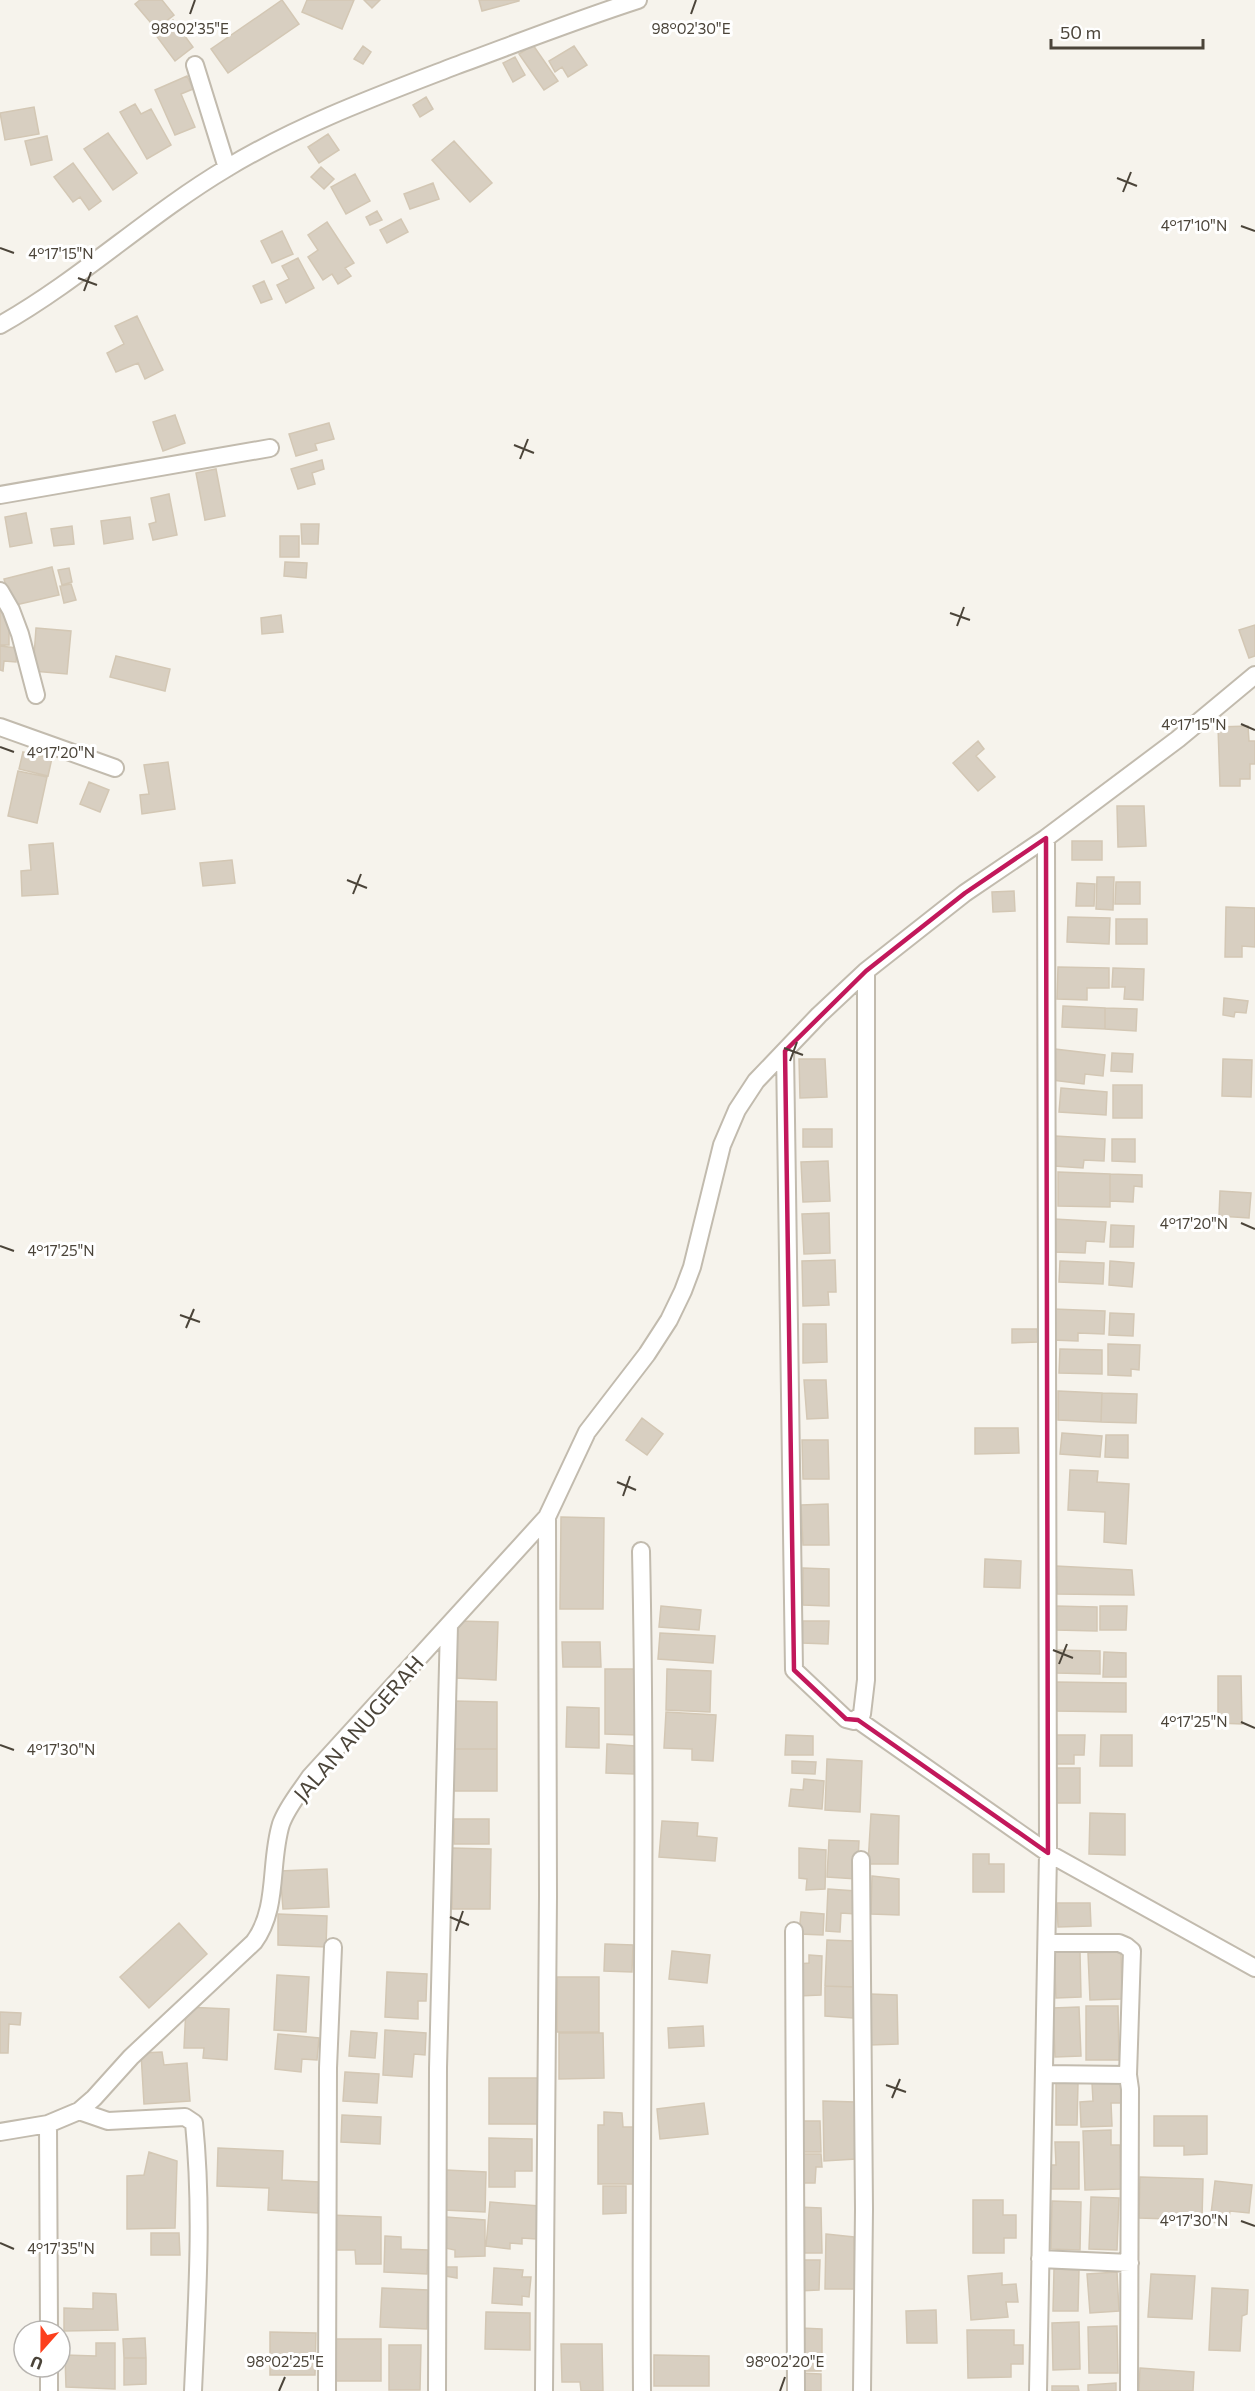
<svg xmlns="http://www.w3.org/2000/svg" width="1255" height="2391" font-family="Commissioner,sans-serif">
  <rect width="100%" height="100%" fill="#f6f3ec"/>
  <path fill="#d8cfc1" stroke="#d3c7b4" stroke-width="1.5" d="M140,0H162L174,15L156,29L135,4Z
    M282,0L299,24L228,73L211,49Z
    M307,0H354L342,29L302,12Z
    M364,0H380L372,8Z
    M479,0H519V1L482,11Z
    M173,20L193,47L175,61L155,34Z
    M533,45L558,81L544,90L519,54Z
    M363,46L371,52L363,64L354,59Z
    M574,46L587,65L568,77L562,67L555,72L549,61Z
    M515,57L525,75L513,82L503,63Z
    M187,76L193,89L181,94L195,127L175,135L155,90Z
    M426,97L433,109L420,117L413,105Z
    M135,104L141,114L151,109L171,145L147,159L120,112Z
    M34,107L39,134L5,140L0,113Z
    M108,133L137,173L113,190L84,149Z
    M328,134L339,150L319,163L308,147Z
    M47,136L52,160L31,165L25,141Z
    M454,141L492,183L470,202L432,160Z
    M73,163L101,201L89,210L80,197L73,202L54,177Z
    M321,167L334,179L324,189L311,177Z
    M355,174L370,201L346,214L331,187Z
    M433,183L439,199L410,209L404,194Z
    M377,211L382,220L370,225L366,217Z
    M401,219L408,232L387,243L380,230Z
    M327,222L354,263L345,268L351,276L338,284L332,274L323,280L308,257L318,250L308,235Z
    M282,231L293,254L272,263L261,241Z
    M298,258L314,288L286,303L277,285L289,279L282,266Z
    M264,281L272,299L261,303L253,286Z
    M137,316L163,370L145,379L138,363L116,372L107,353L124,344L115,326Z
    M175,415L185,443L163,451L153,422Z
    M329,423L334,439L315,444L317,450L296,456L289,434Z
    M322,460L324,469L312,473L315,484L298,489L291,469Z
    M216,469L225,516L205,520L196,473Z
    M169,494L177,535L153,540L149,524L156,522L151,498Z
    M26,513L32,543L10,547L5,517Z
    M130,517L133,539L104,544L101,521Z
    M301,524H319L318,544H302Z
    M72,526L74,544L54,546L51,529Z
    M280,536H299V557H280Z
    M285,562L307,563L306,578L284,576Z
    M52,567L59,595L11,606L4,579Z
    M69,568L72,582L62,585L58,570Z
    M71,584L76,600L64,603L60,586Z
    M0,611H9V645H0Z
    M281,615L283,632L262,634L261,618Z
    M1255,625V656L1249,658L1239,630Z
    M36,628L71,631L67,674L33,671Z
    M0,646L17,648L16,662L4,661L3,671L0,670Z
    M116,656L170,669L165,691L110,677Z
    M1248,726L1249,741H1255V764H1250V779H1240V786H1220L1218,727Z
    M978,741L984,749L976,756L995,777L978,791L953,763Z
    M23,752L52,758L48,776L19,769Z
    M168,762L175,809L142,814L140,795L149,794L144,765Z
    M18,771L47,777L37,823L8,816Z
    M89,782L109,790L100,812L80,804Z
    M1117,806H1144L1146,846L1118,847Z
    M1072,841H1102V860H1072Z
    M53,843L58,894L22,896L21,871L31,870L29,845Z
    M232,860L235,883L203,886L200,863Z
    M1097,877H1114L1113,910L1096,909Z
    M1116,882H1140V904H1115Z
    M1077,883L1095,884L1094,906H1076Z
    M1014,891L1015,911L993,912L992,892Z
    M1226,907L1255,908V947L1242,946V957H1225Z
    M1068,917L1110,918L1109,944L1067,942Z
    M1116,919H1147V944H1116Z
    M1058,967L1109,968V988H1087V1000L1057,999Z
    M1113,968L1144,969L1143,1000L1124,999L1125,987H1112Z
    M1224,998L1248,1001L1246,1013L1235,1012L1234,1017L1223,1015Z
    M1063,1006L1105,1008V1029L1062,1027Z
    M1105,1008L1137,1009L1136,1031L1105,1029Z
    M1055,1049L1105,1055L1103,1076L1085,1074L1084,1084L1052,1080Z
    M1112,1053L1133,1054L1132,1072L1111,1071Z
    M799,1059H825L827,1097L800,1098Z
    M1223,1059L1252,1060L1251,1097L1222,1096Z
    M1113,1085H1142V1118H1113Z
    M1061,1088L1107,1092L1106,1115L1059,1112Z
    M803,1129H832V1147H803Z
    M1055,1136L1105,1139L1104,1161L1084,1160L1083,1168L1054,1166Z
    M1112,1139H1135V1162L1112,1161Z
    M828,1161L830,1201L803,1202L801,1162Z
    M1058,1172L1110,1174V1207L1058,1206Z
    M1110,1174L1142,1175V1187L1134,1186L1133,1202L1110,1201Z
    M1220,1191L1251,1193L1249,1218L1219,1216Z
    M829,1213L830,1253L804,1254L802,1214Z
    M1054,1219L1106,1222L1104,1242L1086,1241L1085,1253L1053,1252Z
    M1111,1225L1134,1226L1133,1247H1110Z
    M835,1260L836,1292H828L829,1305L803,1306L802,1261Z
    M1060,1261L1104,1263L1103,1284L1059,1282Z
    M1110,1261L1134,1263L1132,1287L1109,1285Z
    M1053,1309L1105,1311L1104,1334L1078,1333V1341L1052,1340Z
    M1110,1313L1134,1314L1133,1336L1109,1335Z
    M803,1324H826L827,1362L803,1363Z
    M1012,1329H1037L1038,1342L1012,1343Z
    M1108,1344L1140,1345L1139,1370L1131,1369V1376L1108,1375Z
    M1060,1349L1102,1350V1374L1059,1373Z
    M804,1380H826L828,1418L807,1419Z
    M1058,1391L1102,1393L1101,1422L1058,1420Z
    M1102,1393L1137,1394L1136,1423L1101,1422Z
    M642,1418L663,1434L647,1455L626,1440Z
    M975,1428H1018L1019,1453L975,1454Z
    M1062,1433L1102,1436L1100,1457L1060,1454Z
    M1106,1435H1128V1458L1105,1457Z
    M802,1440H828L829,1479H803Z
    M1070,1470L1098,1471L1097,1482L1129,1484L1126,1544L1104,1542L1105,1512L1068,1510Z
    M828,1504L829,1545H803L801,1505Z
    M561,1517L604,1518L603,1609H560Z
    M985,1559L1021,1561L1020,1588L984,1587Z
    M1056,1566L1132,1570L1134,1595L1057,1594Z
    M803,1568L829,1569V1606L803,1605Z
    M661,1606L701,1610L699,1630L659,1627Z
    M1056,1606L1097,1607V1631L1056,1630Z
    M1100,1606H1127L1126,1630H1100Z
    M458,1621L498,1622L496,1680L456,1678Z
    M803,1621H829L828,1644L802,1643Z
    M660,1633L715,1636L713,1663L658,1659Z
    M562,1642H600L601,1667H563Z
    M1056,1650L1100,1651V1674L1056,1673Z
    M1104,1652L1126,1653V1677H1103Z
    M605,1669H638V1735L605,1734Z
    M667,1669L711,1671L710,1712L666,1710Z
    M1218,1676H1241L1242,1724L1218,1723Z
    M1055,1682L1126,1683V1712L1055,1711Z
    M454,1701L497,1702V1749H454Z
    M567,1707L599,1708V1748L566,1747Z
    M666,1712L716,1715L713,1761L692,1760V1749L664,1748Z
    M786,1735L813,1736V1755H785Z
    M1052,1735H1085L1084,1755H1074V1764H1052Z
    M1101,1735H1132V1766H1100Z
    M607,1744L635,1746L634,1774L606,1773Z
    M454,1749H497V1791H454Z
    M827,1759L862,1761L860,1812L825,1810Z
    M792,1761L816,1762L815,1774L792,1773Z
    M1052,1768H1080V1803H1052Z
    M804,1779L824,1781L822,1809L789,1806L791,1789L803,1790Z
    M1090,1813L1125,1814V1855L1089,1854Z
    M871,1814L899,1816L898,1864H868Z
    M454,1819H489V1844H454Z
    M662,1821L698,1823L697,1836L717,1838L715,1861L659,1857Z
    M829,1840L859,1841L857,1879L827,1877Z
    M452,1848L491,1849L490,1909H452Z
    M799,1848L826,1850L825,1889L806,1890L807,1879L799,1878Z
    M973,1854H989V1864H1004V1892H973Z
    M327,1869L329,1907L283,1909L280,1871Z
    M872,1876L899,1879V1915L871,1914Z
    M828,1889L856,1891V1914L841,1913L840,1932L826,1931Z
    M1057,1903H1090L1091,1926L1058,1927Z
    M801,1912L824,1914L823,1935L799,1934Z
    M278,1914L327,1916L326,1947L278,1945Z
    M179,1923L207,1954L149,2008L120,1977Z
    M827,1940L854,1941V1987L825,1986Z
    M605,1944L633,1945L632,1972L604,1971Z
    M672,1951L710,1955L707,1983L669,1979Z
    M1054,1952H1080L1081,1997L1056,1998Z
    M1121,1952L1122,1999L1090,2000L1088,1953Z
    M809,1955L822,1956L821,1995L798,1996L799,1964L809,1963Z
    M387,1972L427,1974L426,2001H418V2019L385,2017Z
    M277,1975L309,1977L306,2032L274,2030Z
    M557,1977H599V2032H557Z
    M825,1986L854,1987L853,2018L825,2016Z
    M870,1994L897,1995L898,2044L870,2045Z
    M1086,2006H1118L1119,2060H1086Z
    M186,2007L229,2009L227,2060L203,2058L204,2048H184Z
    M1079,2007L1081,2056L1055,2057L1053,2008Z
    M0,2012L21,2013L20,2025L9,2024L8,2053H0Z
    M703,2026L704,2046L669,2048L668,2028Z
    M385,2030L426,2033L425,2055L414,2054L412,2077L383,2075Z
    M351,2031L377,2033L375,2058L349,2056Z
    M559,2033H603L604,2078L559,2079Z
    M278,2034L319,2038L317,2060L302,2059L301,2072L275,2069Z
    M162,2052L164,2065L187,2063L190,2101L144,2104L141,2053Z
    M345,2072L379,2074L377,2103L343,2101Z
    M489,2078H539V2124H489Z
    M1056,2082L1078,2083L1077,2125H1056Z
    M1121,2082L1122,2103H1111L1112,2126L1081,2127L1080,2102L1093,2101L1092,2083Z
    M823,2101L855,2102L856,2159L824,2161Z
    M704,2103L708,2134L660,2139L657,2109Z
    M604,2112L622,2113L623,2127H636V2184H598V2125H604Z
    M342,2115L381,2117L380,2144L341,2142Z
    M1154,2116H1207V2154L1184,2155V2146H1154Z
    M799,2121H820L821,2152H799Z
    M1111,2130V2145H1120L1121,2189L1085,2190L1083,2131Z
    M489,2138L532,2139V2171H515V2187H489Z
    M1055,2142H1079V2189H1047V2165H1056Z
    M218,2148L283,2151L282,2180L319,2182L318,2213L268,2210L269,2188L217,2186Z
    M149,2152L177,2161L175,2228L127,2229V2176L144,2175Z
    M799,2154H821L822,2167H816L815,2183H799Z
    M446,2170L486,2172L485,2212L444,2210Z
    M1140,2177L1203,2179L1202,2220L1139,2218Z
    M1215,2181L1252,2185L1249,2213L1230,2211L1228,2224L1210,2222Z
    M603,2186H626V2213L603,2214Z
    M1091,2197L1119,2198L1117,2250L1089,2249Z
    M973,2200H1003V2215H1016V2238H1004V2253H973Z
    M1052,2201L1081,2202L1080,2250L1051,2249Z
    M490,2202L539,2206L536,2239L522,2238V2244L510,2243V2249L486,2246Z
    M798,2207L821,2208L822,2253H798Z
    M330,2215L381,2217V2264H356L355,2250H330Z
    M446,2217L485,2220V2256L455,2257V2250L445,2248Z
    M151,2233H179L180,2255H151Z
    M826,2234L854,2237V2289H825Z
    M385,2236L401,2237V2249L428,2250L427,2274L384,2272Z
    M799,2260H820L819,2290L798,2291Z
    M446,2267H457V2278L446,2276Z
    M494,2268L523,2270L522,2277H531L529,2297L522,2296V2305L492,2303Z
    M1054,2269L1079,2270L1078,2311H1053Z
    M1117,2272L1119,2311L1090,2313L1087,2274Z
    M1002,2273V2285L1016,2284L1018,2302H1006L1008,2317L971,2320L968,2276Z
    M1151,2274L1195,2276L1192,2319L1148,2317Z
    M382,2288L428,2290L427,2329L380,2327Z
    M1212,2288L1248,2290L1247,2314L1242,2316L1240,2351L1209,2350Z
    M93,2293L116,2294L118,2330L64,2331V2308L93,2309Z
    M936,2310L937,2343H907L906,2311Z
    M486,2312L530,2313V2350L485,2349Z
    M1079,2322L1080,2369L1053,2370L1052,2323Z
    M1117,2326L1118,2373H1089L1088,2327Z
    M800,2328L822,2329V2355H799Z
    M967,2330H1014V2345H1023V2364H1011V2377L968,2378Z
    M270,2332L316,2333L315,2375H270Z
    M145,2338L146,2358H124L123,2339Z
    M335,2339H381V2381H335Z
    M96,2343H115V2389L66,2387L65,2355L96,2356Z
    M561,2344H602L603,2391H581L580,2382H562Z
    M389,2345H421L420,2390H389Z
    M654,2355L709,2356V2386H654Z
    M124,2358H146V2384L124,2385Z
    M799,2358L821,2360V2371H798Z
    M1140,2368L1194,2372L1193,2391H1139Z
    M799,2373L821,2374V2391H798Z
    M1116,2383V2391H1088V2385Z
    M1052,2386H1078L1079,2391H1052Z"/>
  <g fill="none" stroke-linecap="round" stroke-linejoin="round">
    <defs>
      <path id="street" d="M195,65L227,168
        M0,325C80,280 148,215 227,168C298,125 377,96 455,66C515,44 576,20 638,0
        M0,495L270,448
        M0,591L11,610L20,634L36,695
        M0,727L115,768
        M785,1051L794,1670L846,1719L854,1721L862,1714L866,1680V971
        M641,1551C647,1831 640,2111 642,2391
        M858,1720L1048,1853L1255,1968
        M861,1860L864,2209L862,2391
        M794,1931L796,2391
        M1047,1943H1119L1126,1946L1132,1951L1128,2075
        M1044,2074L1128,2075L1130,2089L1129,2391
        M79,2111L108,2121L185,2117L194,2123C203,2212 197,2302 193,2391
        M48,2124L49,2331
        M0,2132L48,2124L79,2111L94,2098L131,2057L254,1942C279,1908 269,1863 281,1824C287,1807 300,1792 310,1777L547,1517
        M1040,2259L1130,2263
        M49,2391V2367
        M327,2391L328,2068L333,1947
        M437,2391L438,2068L449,1625
        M544,2391L548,1896L547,1517L587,1432L647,1354L669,1320L683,1291L692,1267L722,1145L737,1110L756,1081L819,1015L866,971L965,893L1046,838L1178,739L1255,675
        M1038,2391L1048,1853L1046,838"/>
    </defs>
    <use href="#street" stroke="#c2bbae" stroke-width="20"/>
    <use href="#street" stroke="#fff" stroke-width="16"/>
  </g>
  <path fill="none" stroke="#c2185b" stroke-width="4.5" stroke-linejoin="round" d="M1046,838L1048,1853L858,1720L846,1719L794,1670L785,1051L866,971L965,893Z"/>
  <path fill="none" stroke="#4b4439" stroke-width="2" d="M190,14L195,0M691,14L696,0M1117,178L1137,186M1123,192L1131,172M1241,226L1255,231M0,248L14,253M78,278L97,285M84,291L91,272M514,445L534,453M520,459L528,439M950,613L970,620M957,626L964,607M1241,724L1255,730M0,747L14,752M347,880L367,888M353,894L361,874M784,1048L803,1055M790,1061L797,1042M1241,1223L1255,1229M0,1246L14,1251M180,1315L200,1322M186,1328L194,1309M617,1482L636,1490M623,1496L630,1476M1053,1650L1073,1658M1059,1664L1067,1644M1241,1722L1255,1728M0,1745L14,1750M450,1917L469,1925M456,1931L463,1911M886,2085L906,2092M892,2098L900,2079M1241,2221L1255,2226M0,2243L14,2249M279,2391L285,2377M780,2391L785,2377"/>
  <g text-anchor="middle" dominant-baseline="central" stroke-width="6" stroke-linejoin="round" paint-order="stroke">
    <g font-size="21" fill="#4b4439" stroke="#fff">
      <text transform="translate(358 1728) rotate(-49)">JALAN ANUGERAH</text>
    </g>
  </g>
  <g font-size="15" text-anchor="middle" fill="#4b4439" stroke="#fff" stroke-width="6" stroke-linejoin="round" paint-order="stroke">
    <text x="190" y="34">98°02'35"E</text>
    <text x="691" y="34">98°02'30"E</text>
    <text x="1194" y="231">4°17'10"N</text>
    <text x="61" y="259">4°17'15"N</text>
    <text x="1194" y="730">4°17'15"N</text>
    <text x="61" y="758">4°17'20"N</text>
    <text x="1194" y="1229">4°17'20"N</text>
    <text x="61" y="1256">4°17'25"N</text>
    <text x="1194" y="1727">4°17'25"N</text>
    <text x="61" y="1755">4°17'30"N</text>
    <text x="1194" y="2226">4°17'30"N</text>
    <text x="61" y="2254">4°17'35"N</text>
    <text x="285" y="2367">98°02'25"E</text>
    <text x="785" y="2367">98°02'20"E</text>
  </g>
  <g transform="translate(42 2349) rotate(201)"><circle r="28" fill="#ffffff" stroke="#b7b4b0" stroke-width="1.5"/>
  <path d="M0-4.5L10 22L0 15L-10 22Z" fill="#fc3f1d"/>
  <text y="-9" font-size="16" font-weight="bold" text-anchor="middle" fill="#4b4439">U</text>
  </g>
  <path d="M1051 39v9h152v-9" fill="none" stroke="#4b4439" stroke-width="3"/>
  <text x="1060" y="39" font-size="18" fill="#4b4439" stroke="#ffffff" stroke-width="4.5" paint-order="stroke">50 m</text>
</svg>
